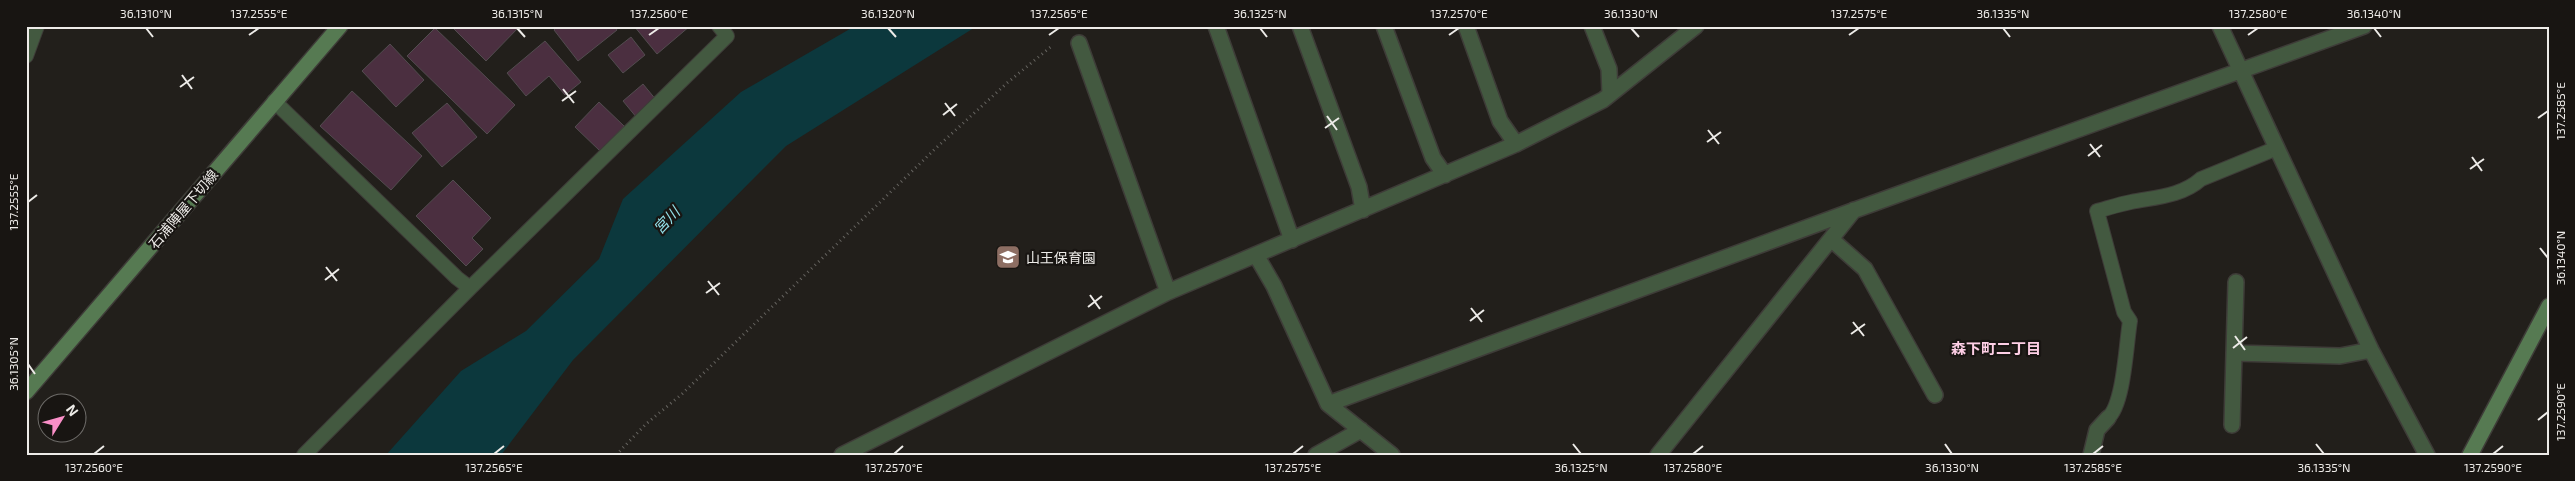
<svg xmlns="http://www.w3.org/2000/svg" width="2575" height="481" font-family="'Exo 2','Noto Sans JP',sans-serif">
  <rect width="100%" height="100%" fill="#221f1b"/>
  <path fill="#0c383d" d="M855,26H977L786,146L573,360L501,455H386L461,371L526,331L599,259L623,199L741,92Z"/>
  <path fill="#4b2f40" stroke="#524c4f" d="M451,26H520L486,61Z
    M558,26H614L617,30L578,61L554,30Z
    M634,26H690L657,54Z
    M435,28L515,105L487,134L407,56Z
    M631,37L645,55L623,73L608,55Z
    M545,41L581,82L565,95L549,76L526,96L507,73Z
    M390,44L424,80L396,107L362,71Z
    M643,84L657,101L637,118L623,101Z
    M352,91L422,156L391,190L320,126Z
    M599,102L624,126L600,151L575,127Z
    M447,103L477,137L442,167L412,133Z
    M453,180L491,218L472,238L483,249L466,266L416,216Z"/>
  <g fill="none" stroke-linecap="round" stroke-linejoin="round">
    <defs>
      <path id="lane" d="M26,56L37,26
        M274,101L457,278L470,288
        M2108,418C2124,404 2126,345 2130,321L2124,312L2097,211C2108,208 2120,204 2131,202C2156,197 2182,196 2201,179L2277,148
        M304,455L470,288L727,36L719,26"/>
      <path id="street" d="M1216,26L1292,240
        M1300,26L1359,187L1363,210
        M1384,26L1433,158L1445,175
        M1466,26L1500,121L1516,144
        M1592,26L1609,69L1610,94
        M2220,26L2371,350L2427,455
        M1079,43L1168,292
        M1831,239L1865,269L1935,395
        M1256,255L1274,286L1328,404L1392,455
        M2234,353L2340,356L2371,350
        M1328,404L1855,210L2364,26
        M2232,425L2236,282
        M842,455L1168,292L1516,144L1603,100L1696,26
        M1316,455L1361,430
        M1658,455L1854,210
        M2091,455L2097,430L2108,418"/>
      <path id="secondary" d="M26,392L340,26
        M2470,455L2549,306"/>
    </defs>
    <use href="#lane" stroke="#3e3c38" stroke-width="16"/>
    <use href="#street" stroke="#3e3c38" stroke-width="18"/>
    <use href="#secondary" stroke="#3e3c38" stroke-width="18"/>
    <path stroke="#666460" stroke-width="3" stroke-dasharray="1 4" stroke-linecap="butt" d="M616,455L646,424L682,394L936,148L1007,83L1053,45"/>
    <use href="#lane" stroke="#435940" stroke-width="14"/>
    <use href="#street" stroke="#435940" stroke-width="15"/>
    <use href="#secondary" stroke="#567a52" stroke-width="15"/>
  </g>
  <path fill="none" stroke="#edebe8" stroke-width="2" d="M146,28L153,37M517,28L525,37M888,28L896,37M1260,28L1267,37M1631,28L1639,37M2003,28L2010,37M2374,28L2381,37M249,35L259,28M649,35L659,28M1049,35L1059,28M1449,35L1459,28M1849,35L1859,28M2248,35L2258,28M182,75L192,89M180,87L194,77M563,89L574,103M562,101L576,91M945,103L955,116M943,115L957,104M1327,116L1337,130M2538,118L2548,111M1325,128L1339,118M1708,130L1719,144M1707,142L1721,132M2090,144L2100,157M2088,156L2102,145M2472,157L2482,171M2470,169L2484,159M28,202L37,195M2540,248L2548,258M326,267L337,281M325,280L339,269M708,281L719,295M706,293L720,283M1090,295L1100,309M1088,307L1102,296M1471,308L1482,322M1470,321L1484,310M1853,322L1864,336M1851,334L1865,324M2235,336L2245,350M2233,348L2247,337M28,364L35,374M2538,420L2548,412M1573,444L1581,454M1945,444L1952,454M2316,444L2324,454M94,454L104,446M494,454L504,446M894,454L903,446M1293,454L1303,446M1693,454L1703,446M2093,454L2103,446M2493,454L2503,446"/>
  <defs>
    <symbol id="school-square" viewBox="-11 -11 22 22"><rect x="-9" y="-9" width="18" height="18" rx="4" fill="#8d6e63" stroke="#181512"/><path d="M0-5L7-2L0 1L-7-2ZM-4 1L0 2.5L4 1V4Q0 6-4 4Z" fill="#fff"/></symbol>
  </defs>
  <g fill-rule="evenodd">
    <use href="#school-square" x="994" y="243" width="28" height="28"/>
  </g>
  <g text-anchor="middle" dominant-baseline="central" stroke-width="4.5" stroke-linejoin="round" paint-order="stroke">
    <g font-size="14" fill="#edebe8" stroke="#181512">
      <text transform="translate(183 209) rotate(-50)">石浦陣屋下切線</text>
    </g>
    <g font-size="14" fill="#edebe8" stroke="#181512" text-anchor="start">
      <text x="1026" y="257">山王保育園</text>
    </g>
    <g font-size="15" font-style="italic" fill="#94e1ea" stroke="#181512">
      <text transform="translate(666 220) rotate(-47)">宮川</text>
    </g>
    <g font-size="15" font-weight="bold" fill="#fdcee5" stroke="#181512">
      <text x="1996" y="348">森下町二丁目</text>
    </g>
  </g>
  <rect width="2575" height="481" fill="none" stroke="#181512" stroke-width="55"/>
  <g transform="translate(62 418) rotate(53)"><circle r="24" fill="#181512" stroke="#6d6b68"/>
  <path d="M0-4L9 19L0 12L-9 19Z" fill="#fa8fc8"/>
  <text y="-8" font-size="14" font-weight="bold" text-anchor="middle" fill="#edebe8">N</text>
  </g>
  <rect x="28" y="28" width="2520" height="426" fill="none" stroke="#edebe8" stroke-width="2"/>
  <g font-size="12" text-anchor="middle" fill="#edebe8">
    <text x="146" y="18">36.1310°N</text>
    <text x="259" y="18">137.2555°E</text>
    <text x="517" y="18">36.1315°N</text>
    <text x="659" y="18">137.2560°E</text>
    <text x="888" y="18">36.1320°N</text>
    <text x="1059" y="18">137.2565°E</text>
    <text x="1260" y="18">36.1325°N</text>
    <text x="1459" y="18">137.2570°E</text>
    <text x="1631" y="18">36.1330°N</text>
    <text x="1859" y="18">137.2575°E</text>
    <text x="2003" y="18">36.1335°N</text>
    <text x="2258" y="18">137.2580°E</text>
    <text x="2374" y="18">36.1340°N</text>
    <text transform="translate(2561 111) rotate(-90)" y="4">137.2585°E</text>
    <text transform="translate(14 202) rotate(-90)" y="4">137.2555°E</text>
    <text transform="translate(2561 258) rotate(-90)" y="4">36.1340°N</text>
    <text transform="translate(14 364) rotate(-90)" y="4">36.1305°N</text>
    <text transform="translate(2561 412) rotate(-90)" y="4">137.2590°E</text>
    <text x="94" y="472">137.2560°E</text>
    <text x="494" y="472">137.2565°E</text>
    <text x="894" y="472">137.2570°E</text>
    <text x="1293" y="472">137.2575°E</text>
    <text x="1581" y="472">36.1325°N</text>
    <text x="1693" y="472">137.2580°E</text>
    <text x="1952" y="472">36.1330°N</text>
    <text x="2093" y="472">137.2585°E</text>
    <text x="2324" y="472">36.1335°N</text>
    <text x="2493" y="472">137.2590°E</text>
  </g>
</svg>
